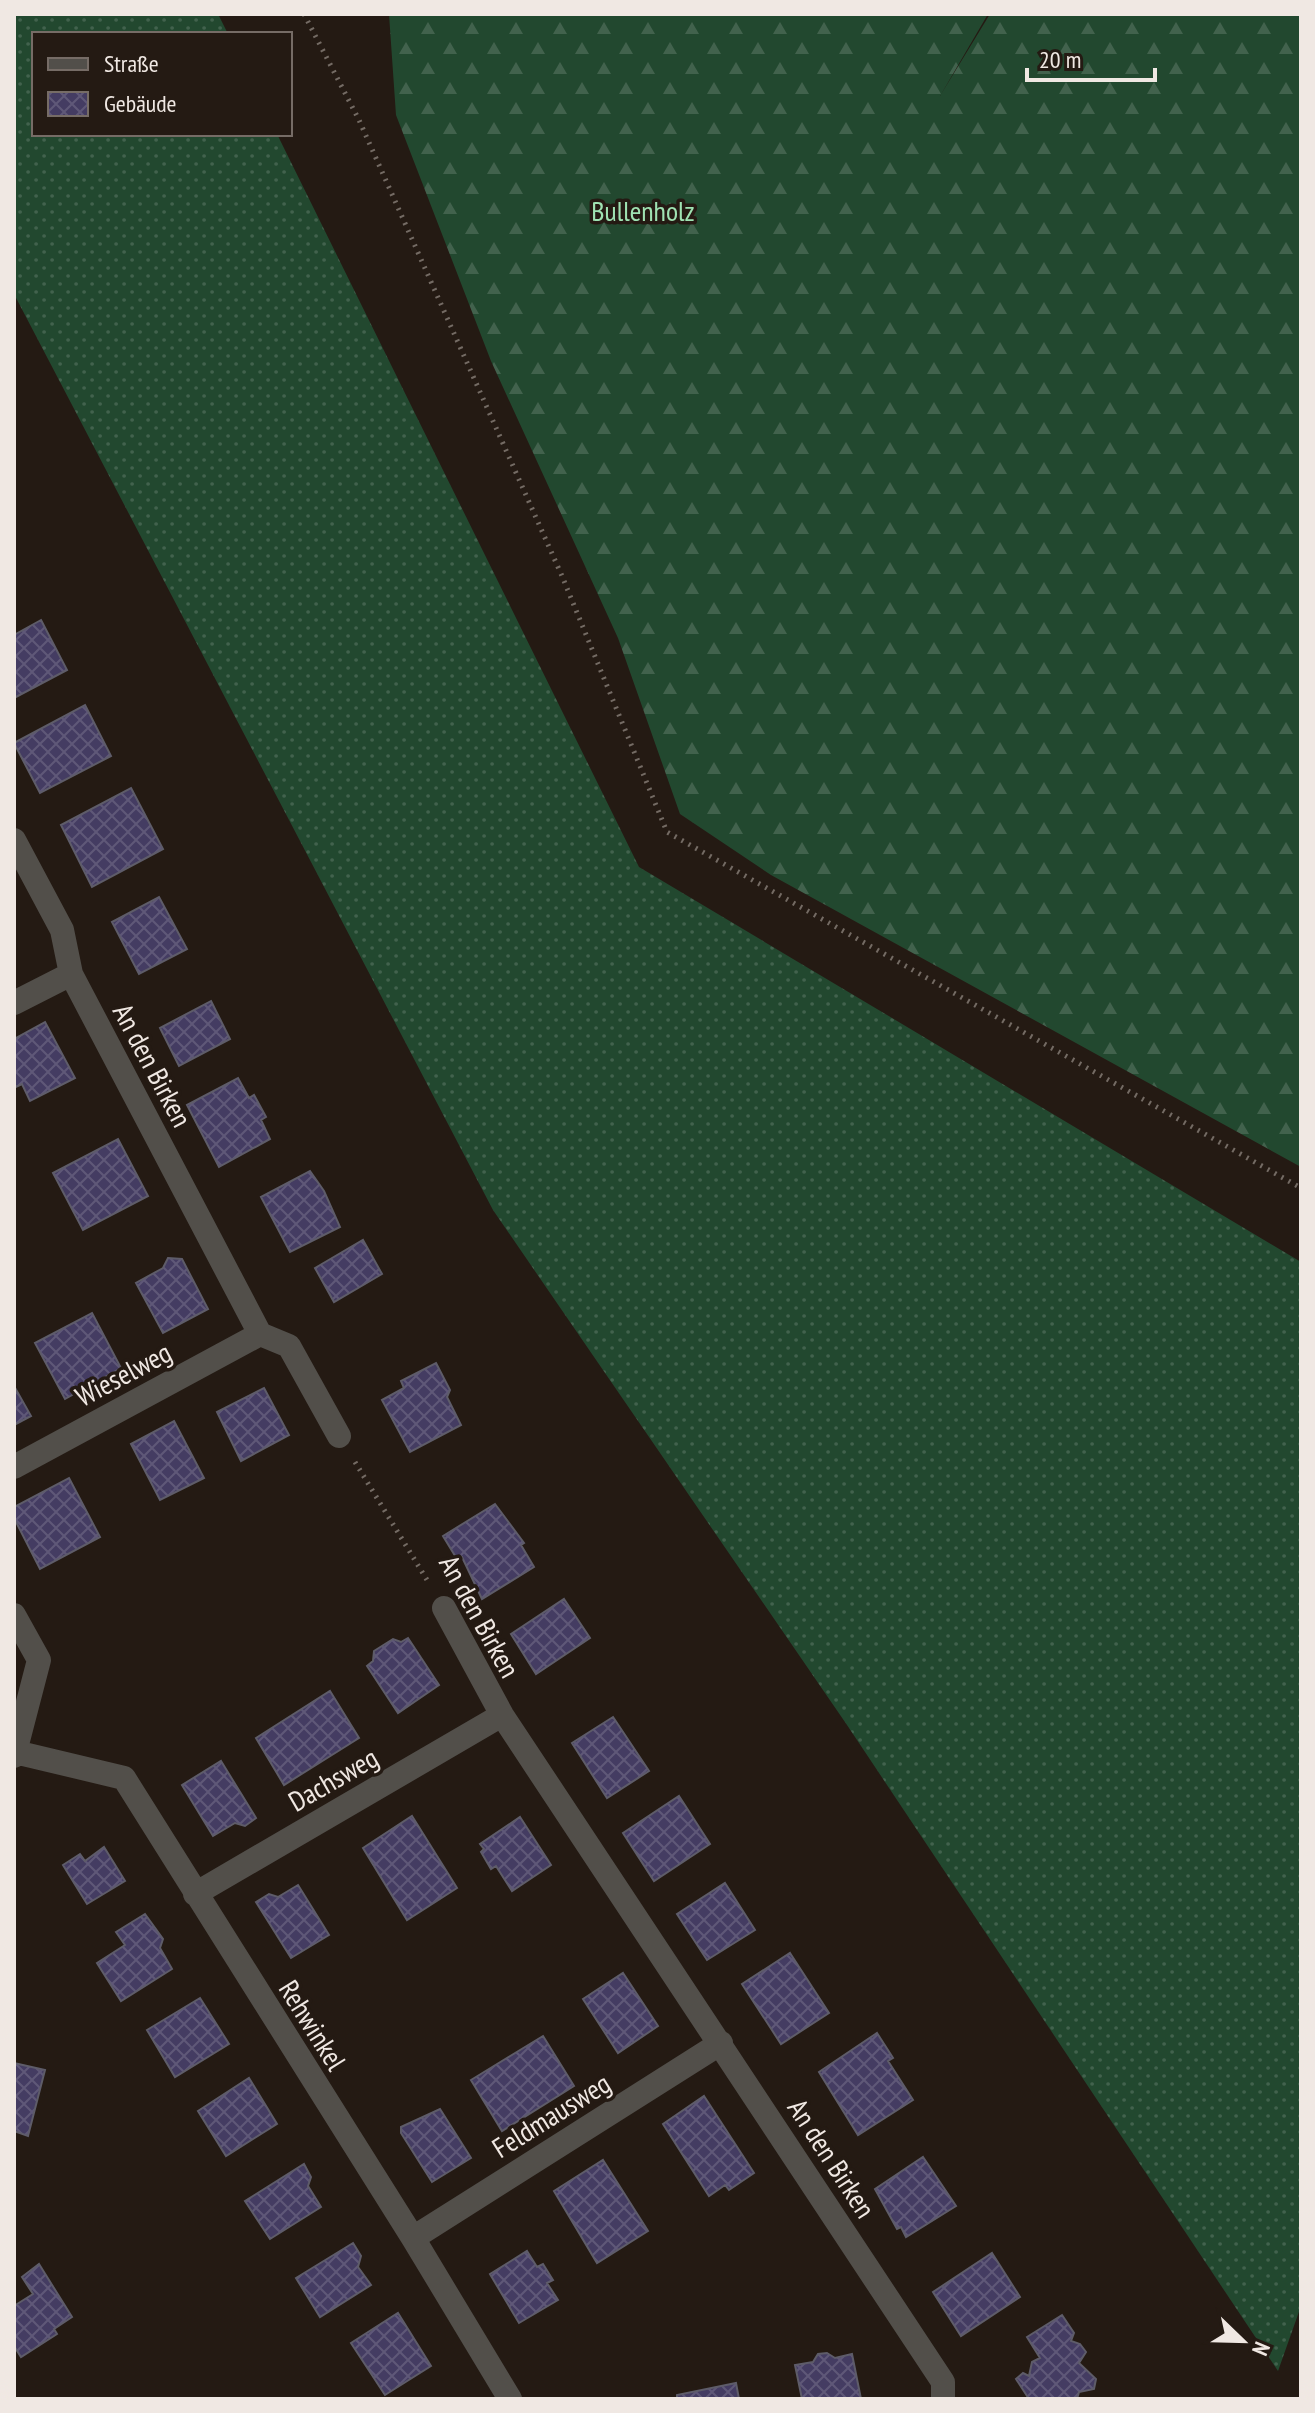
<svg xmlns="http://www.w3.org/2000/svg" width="1315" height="2413" font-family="'PT Sans Narrow',sans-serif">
  <defs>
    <pattern id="grass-dots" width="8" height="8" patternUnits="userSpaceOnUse" patternTransform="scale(2)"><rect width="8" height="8" fill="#22482f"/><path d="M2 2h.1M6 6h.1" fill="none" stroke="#42624d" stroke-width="1.8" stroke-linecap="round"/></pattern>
    <pattern id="forest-firs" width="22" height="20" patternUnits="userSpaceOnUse" patternTransform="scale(2)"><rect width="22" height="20" fill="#22482f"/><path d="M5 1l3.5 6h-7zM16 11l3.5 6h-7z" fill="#42624d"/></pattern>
    <pattern id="building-cross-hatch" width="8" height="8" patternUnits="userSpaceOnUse" patternTransform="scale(2)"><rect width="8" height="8" fill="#443c62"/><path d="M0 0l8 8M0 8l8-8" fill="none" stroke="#5f5878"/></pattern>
  </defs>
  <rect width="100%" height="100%" fill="#241a13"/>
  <path fill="url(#grass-dots)" d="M14,14H218L228,34H34V134H277L639,867L1301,1262V2306L1278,2371L847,1725L493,1210L14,294Z"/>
  <path fill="url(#forest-firs)" d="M389,14H988L940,96L990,14H1301V1167L771,875L680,814L618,638L491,361L396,115Z"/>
  <path fill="url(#building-cross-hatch)" stroke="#5e5c69" stroke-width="2" d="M41,620L67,670L14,698V635Z
    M85,705L111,756L40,793L14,743Z
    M131,788L163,849L92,887L61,825Z
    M159,897L187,949L139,974L112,922Z
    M211,1001L230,1039L179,1066L160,1028Z
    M45,1022L75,1078L30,1101L22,1084L16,1087L14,1083V1039Z
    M238,1078L249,1098L254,1095L266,1117L261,1120L270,1139L219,1167L187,1105Z
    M118,1139L148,1196L83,1230L53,1173Z
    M310,1171L324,1191L340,1227L290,1252L261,1197Z
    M363,1240L382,1274L334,1302L315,1268Z
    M168,1258L182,1259L208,1309L163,1333L136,1283L163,1268Z
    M92,1313L121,1368L65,1399L35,1343Z
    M436,1363L450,1390L447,1397L461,1425L410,1452L382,1400L404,1388L401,1381Z
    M14,1386L31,1416L14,1425Z
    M264,1388L289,1435L241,1461L217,1412Z
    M174,1421L204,1478L160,1500L131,1444Z
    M69,1478L100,1537L40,1569L14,1518V1507Z
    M495,1504L524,1543L521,1545L534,1567L482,1599L462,1557L457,1559L443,1536Z
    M564,1599L590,1638L536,1674L511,1634Z
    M408,1638L439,1685L398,1713L367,1666L373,1661L374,1651L393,1639L401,1642Z
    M330,1691L359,1738L284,1785L256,1738Z
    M613,1717L649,1771L607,1798L572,1743Z
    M221,1761L256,1818L245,1826L235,1823L213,1836L182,1785Z
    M679,1796L710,1844L654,1881L623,1833Z
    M412,1816L457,1888L407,1920L363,1848Z
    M520,1817L551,1865L512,1891L496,1866L491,1869L481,1852L484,1849L480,1844Z
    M104,1847L125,1881L87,1904L63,1865L80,1854L85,1861Z
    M725,1883L755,1930L707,1960L677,1914Z
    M298,1885L329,1935L291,1958L256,1902L269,1894L278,1897Z
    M145,1914L163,1939L160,1948L172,1969L121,2001L97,1963L125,1945L116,1932Z
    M790,1953L829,2013L781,2044L742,1984Z
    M623,1973L658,2026L618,2053L583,1999Z
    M200,1998L229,2044L175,2077L147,2030Z
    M877,2033L893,2058L888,2061L913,2100L858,2135L819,2072Z
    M543,2036L574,2086L502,2131L471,2080Z
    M14,2063L45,2070L28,2136L14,2131Z
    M249,2078L277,2124L226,2156L198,2111Z
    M704,2096L754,2173L729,2190L725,2185L709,2196L663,2124Z
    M440,2109L471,2158L432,2182L401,2133V2127Z
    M923,2157L956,2206L906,2237L901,2227L897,2229L875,2189Z
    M603,2160L648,2231L597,2263L554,2191Z
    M304,2164L311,2177L308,2186L321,2207L270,2239L245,2201Z
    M353,2243L361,2256L358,2267L371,2285L320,2317L296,2278Z
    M527,2251L537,2267L543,2264L553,2280L547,2283L558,2300L519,2323L490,2274Z
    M992,2253L1020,2297L961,2336L933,2292Z
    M39,2264L72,2317L54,2329L57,2334L21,2357L14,2346V2306L33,2294L22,2277Z
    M398,2313L431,2366L385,2395L351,2343Z
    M1062,2315L1074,2333L1071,2341L1080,2344L1086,2352L1079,2363L1096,2379L1094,2389L1079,2392L1077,2399H1029L1016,2379L1023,2373L1029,2376L1032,2362L1040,2358L1027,2337Z
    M827,2353L835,2358L852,2354L861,2399H802L795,2365L813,2362L818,2354Z
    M736,2383L739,2399H677V2395Z"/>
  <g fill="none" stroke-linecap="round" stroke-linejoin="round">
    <path stroke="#746b64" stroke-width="5" stroke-dasharray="2 6" stroke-linecap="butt" d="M304,14L359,120L562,576L667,832L1301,1188
      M355,1462L427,1580"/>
    <path stroke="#524f4a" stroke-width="24" d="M14,840L62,930L71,974L260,1334L289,1346L339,1436
      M14,1003L71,974
      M14,1467L260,1334
      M444,1608L502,1715L943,2382V2399
      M14,1615L39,1660L14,1756
      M15,1752L124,1778L413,2238L510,2399
      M195,1894L502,1715
      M413,2238L721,2043"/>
  </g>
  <g text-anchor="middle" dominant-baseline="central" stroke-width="7" stroke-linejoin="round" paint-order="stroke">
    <g font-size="28" fill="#9fe2b2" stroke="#241a13">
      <text x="643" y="210">Bullenholz</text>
    </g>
    <g font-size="28" fill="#f0e8e3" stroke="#241a13">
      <text transform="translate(153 1065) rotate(62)">An den Birken</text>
      <text transform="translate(123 1374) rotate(-28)">Wieselweg</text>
      <text transform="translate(480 1616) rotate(61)">An den Birken</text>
      <text transform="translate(333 1779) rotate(-30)">Dachsweg</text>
      <text transform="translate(313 2025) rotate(58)">Rehwinkel</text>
      <text transform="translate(551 2115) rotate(-32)">Feldmausweg</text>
      <text transform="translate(832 2158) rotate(57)">An den Birken</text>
    </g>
  </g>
  <rect width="1315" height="2413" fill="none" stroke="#f0e8e3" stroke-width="32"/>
  <rect x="32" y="32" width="260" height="104" fill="#241a13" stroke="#766c66" stroke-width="2"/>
  <rect x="48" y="58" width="40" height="12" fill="#524f4a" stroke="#766c66" stroke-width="2"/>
  <text x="104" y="72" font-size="24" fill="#f0e8e3">Straße</text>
  <rect x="48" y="92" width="40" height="24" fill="url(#building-cross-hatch)" stroke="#766c66" stroke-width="2"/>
  <text x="104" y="112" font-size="24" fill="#f0e8e3">Gebäude</text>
  <g transform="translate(1243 2341) rotate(113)" stroke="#241a13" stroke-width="6" paint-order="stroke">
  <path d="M0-6L14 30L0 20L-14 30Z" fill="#f0e8e3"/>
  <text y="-12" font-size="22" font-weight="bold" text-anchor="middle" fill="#f0e8e3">N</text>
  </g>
  <path d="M1027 68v12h128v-12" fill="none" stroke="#f0e8e3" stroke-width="4"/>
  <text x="1039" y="68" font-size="24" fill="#f0e8e3" stroke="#241a13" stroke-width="6" paint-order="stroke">20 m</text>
</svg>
